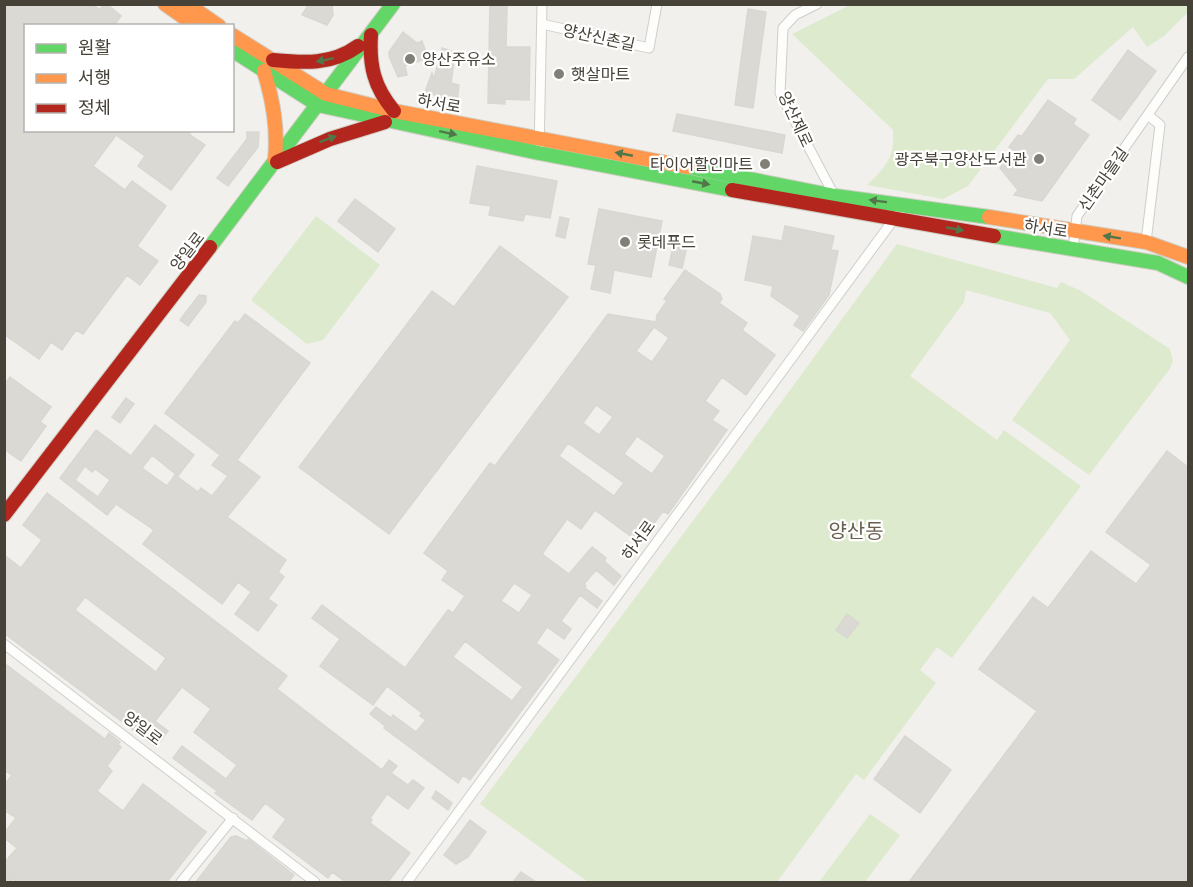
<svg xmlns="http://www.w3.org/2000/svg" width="1193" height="887" font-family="Mulish,'Noto Sans KR',sans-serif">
  <rect width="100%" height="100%" fill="#f1f0ec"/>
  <path fill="#ddeacd" d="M850,5L1188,4V12L1164,36L1147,47L1133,27L1074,79H1048L968,186L943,199L867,185C886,167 895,157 893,130L792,34Z
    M316,216L380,265L323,340L307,344L252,301V299Z
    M897,244L1057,288L1061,282L1081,291L1170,349L1173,361L1169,370L1089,475L1012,420L1070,340L1050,313L966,290L964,302L910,376L997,440L1004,430L1081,486L952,658L937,647L920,670L936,683L864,780L856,774L777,882H588L480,804L738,461Z
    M870,814L900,835L865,882H819Z"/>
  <path fill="#dbd9d4" stroke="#d9d7d1" stroke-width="1.5" fill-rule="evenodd" d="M4,4H92L100,10L103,4H107L121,16L114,26H26V130H192L189,134L205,145L171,190L138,166L145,156L116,135L93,166L125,190L132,181L166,206L137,246L158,261L140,285L127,275L83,334L76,330L62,350L51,342L39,359L4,334Z
    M309,4H332L333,15L327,25L302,15Z
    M490,4H507L506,47H530L529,100L505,99V104L488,103Z
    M748,9L766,12L753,108L735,105Z
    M403,32L417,43L422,41L428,58L405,66L407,75L398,77L389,56V52Z
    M442,48L455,52L452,60L454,61L451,83L459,85L457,102L425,92L432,73L434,79Z
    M1128,50L1156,71L1120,120L1092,100Z
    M1048,100L1076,119L1073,124L1089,135L1042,201L1014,195L1018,190L1000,168L1013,150L1009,147L1018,135L1022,136Z
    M677,114L785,135L782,153L673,131Z
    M247,132H259L258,147L228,186L217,178L247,139Z
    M477,166L557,181L550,218L525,214L523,221L489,215L491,206L470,203Z
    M355,199L395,229L378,252L338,221Z
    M599,209L662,221L651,277L614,270L610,293L591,289L596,265L588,264Z
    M560,217L569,219L565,238L556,236Z
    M785,226L834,236L831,250L838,251L829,295L803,331L794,325L800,316L771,296L773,286L745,280L753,236L782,241Z
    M674,243L687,246L682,268L669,265Z
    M500,246L568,297L389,534L299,467L432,291L454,307Z
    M685,270L720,294L722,299L719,303L747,323L742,330L775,355L746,395L722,377L705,401L719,411L712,420L727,430L668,514L663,511L640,543L595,510L581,529L567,519L542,554L569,574L592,547L606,558L604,561L621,576L614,585L596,570L584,584L586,586L585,588L602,601L597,608L580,595L561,621L571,629L564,639L547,627L536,643L559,660L470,780L463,775L458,783L384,728L385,726L370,714L376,707L391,718L393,715L416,732L426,720L420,716L422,713L387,686L373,705L320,666L340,639L312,618L322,605L405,668L448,610L453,613L465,596L442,580L448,571L424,553L490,463L495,466L608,314L656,322L657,315L667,301L664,299ZM654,327L669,338L652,362L636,351ZM596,405L613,417L599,435L583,423ZM637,436L665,456L652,474L624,454ZM568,443L624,483L614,496L559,456ZM514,583L532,595L519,613L501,601ZM465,641L523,687L512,701L453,657Z
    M199,295L206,296V302L188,326L180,320Z
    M245,314L310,363L237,460L260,477L227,517L286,560L278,572L284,577L268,599L277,605L258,631L235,614L251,592L238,582L222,604L143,544L154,530L116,504L107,515L60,478L96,430L131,456L155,425L194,455L178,476L152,455L142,468L167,486L175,475L198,492L201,488L212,496L228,476L212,465L220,455L165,413L235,321L238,323ZM85,466L92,472L95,469L110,480L98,497L75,480Z
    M10,377L51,407L40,422L46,426L21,461L4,449V385Z
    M126,398L134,404L120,423L112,417Z
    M1167,451L1188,467V882H909L1037,711L979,669L1033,597L1048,608L1091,551L1136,584L1151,565L1106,532Z
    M47,493L287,676L277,689L382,770L389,760L397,766L391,773L408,785L413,780L424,788L408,809L387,794L370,818L372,820L370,823L410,853L388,882H346L332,872L328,878L273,837L286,819L265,803L252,820L215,793L217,791L173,758L182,746L226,779L237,765L194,732L211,709L182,687L155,721L168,731L156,747L4,633V555L21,568L42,540L23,525ZM85,597L166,658L156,672L75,610Z
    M847,614L859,623L847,638L836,630Z
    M4,663L105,739L109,733L120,742L118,744L121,747L107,766L112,771L97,791L123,811L143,784L206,832L167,882H18L13,879L10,882H4V863L17,848L4,838V833L16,818L4,810V785L12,775L4,770Z
    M905,736L951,770L920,813L874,779Z
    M436,791L452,803L448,810L432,798Z
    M470,820L486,832L468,857L456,864L444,855Z
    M236,836L247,841L248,839L294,875L288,882H196L231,837Z
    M521,872L536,882H513Z"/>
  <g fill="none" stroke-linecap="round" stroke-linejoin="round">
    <defs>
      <path id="street" d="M817,4L795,15L783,28L780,93L836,199
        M542,24L649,48L657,4
        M539,153L542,4
        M1146,242L1160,125L1148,115
        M1073,249L1077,216L1188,57
        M4,644L315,882
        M181,882L233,818
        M407,882L905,204"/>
      <path id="fast" d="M232,50L318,105L539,153L732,190
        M688,167L835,196L989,217
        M994,236L1158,263L1188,277
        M210,247L393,4"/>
      <path id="slow" d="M165,4L196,26
        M187,4L219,26
        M232,35L326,94L394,111L688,167
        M264,71C273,101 278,128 275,160
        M989,217L1146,242L1188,257"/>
      <path id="jam" d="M371,35C369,66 374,87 394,111
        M273,60C304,63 332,65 358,46
        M277,162L330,139L385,122
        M732,190L994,236
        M4,515L210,247"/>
    </defs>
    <use href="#street" stroke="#cfcec9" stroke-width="11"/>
    <use href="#fast" stroke="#d0cdc3" stroke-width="16"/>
    <use href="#slow" stroke="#d0cdc3" stroke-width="16"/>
    <use href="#jam" stroke="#d0cdc3" stroke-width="16"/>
    <use href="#street" stroke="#fdfdfc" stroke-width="9"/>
    <use href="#fast" stroke="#63d668" stroke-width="14"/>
    <use href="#slow" stroke="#ff974d" stroke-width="14"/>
    <use href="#jam" stroke="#b3261e" stroke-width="14"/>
  </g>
  <defs><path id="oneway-solid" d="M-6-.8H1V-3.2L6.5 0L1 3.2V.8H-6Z" transform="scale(1.5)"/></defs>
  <g fill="#517649">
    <use href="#oneway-solid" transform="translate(325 60) rotate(168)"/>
    <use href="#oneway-solid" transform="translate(448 133) rotate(12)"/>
    <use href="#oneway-solid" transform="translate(328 139) rotate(-20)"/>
    <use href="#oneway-solid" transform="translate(624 154) rotate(-169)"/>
    <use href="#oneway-solid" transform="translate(701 183) rotate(11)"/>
    <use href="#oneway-solid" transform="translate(878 201) rotate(-173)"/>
    <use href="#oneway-solid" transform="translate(955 229) rotate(10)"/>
    <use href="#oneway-solid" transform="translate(1112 237) rotate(-171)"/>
  </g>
  <g fill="#827f77" stroke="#fff" stroke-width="2">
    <circle cx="410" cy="59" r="6"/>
    <circle cx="559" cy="74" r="6"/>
    <circle cx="1039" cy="159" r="6"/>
    <circle cx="765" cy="164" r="6"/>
    <circle cx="625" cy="242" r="6"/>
  </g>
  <g text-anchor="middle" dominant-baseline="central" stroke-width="4.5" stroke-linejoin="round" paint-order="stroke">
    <g font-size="16" fill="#474238" stroke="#fff">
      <text transform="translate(599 37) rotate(12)">양산신촌길</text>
      <text transform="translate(439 103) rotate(10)">하서로</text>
      <text transform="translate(796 119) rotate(65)">양산제로</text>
      <text transform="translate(1103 179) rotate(-55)">신촌마을길</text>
      <text transform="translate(1046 228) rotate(9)">하서로</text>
      <text transform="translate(187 251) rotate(-52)">양일로</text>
      <text transform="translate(638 540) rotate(-54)">하서로</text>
      <text transform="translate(143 728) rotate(37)">양일로</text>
    </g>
    <g font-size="16" fill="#474238" stroke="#fff" text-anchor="start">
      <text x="422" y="59">양산주유소</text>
      <text x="571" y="74">햇살마트</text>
      <text x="1027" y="159" text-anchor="end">광주북구양산도서관</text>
      <text x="753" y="164" text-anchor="end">타이어할인마트</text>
      <text x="637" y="242">롯데푸드</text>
    </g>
    <g font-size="20" fill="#69604f" stroke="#fff">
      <text x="856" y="530">양산동</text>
    </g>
  </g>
  <rect width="1193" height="887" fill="none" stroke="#474238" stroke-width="12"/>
  <rect x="24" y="24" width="210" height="108" fill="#ffffff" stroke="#b5b3af" stroke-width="1.5"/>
  <rect x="36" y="44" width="30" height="9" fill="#63d668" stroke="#b5b3af" stroke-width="1.5"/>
  <text x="78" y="54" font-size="18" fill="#474238">원활</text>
  <rect x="36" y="74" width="30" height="9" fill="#ff974d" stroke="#b5b3af" stroke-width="1.5"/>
  <text x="78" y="84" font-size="18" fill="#474238">서행</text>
  <rect x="36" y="104" width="30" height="9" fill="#b3261e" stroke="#b5b3af" stroke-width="1.5"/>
  <text x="78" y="114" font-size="18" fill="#474238">정체</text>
</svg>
